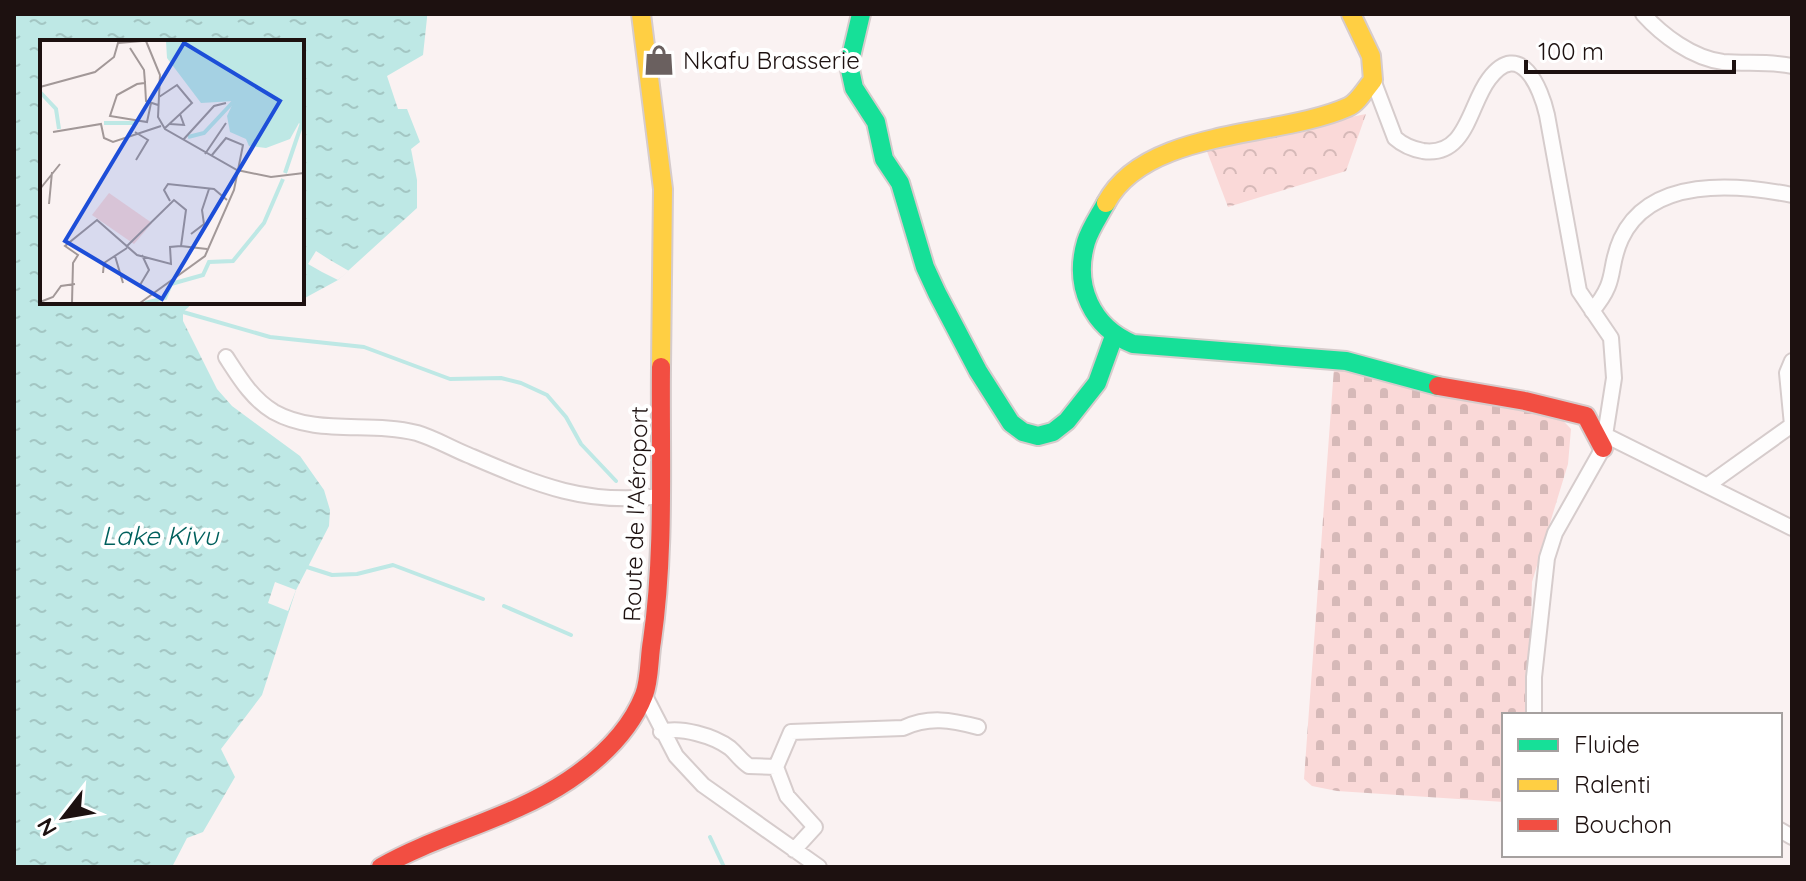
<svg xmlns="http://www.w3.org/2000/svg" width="1806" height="881" font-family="Quicksand,sans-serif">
  <defs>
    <pattern id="cemetery-stones" width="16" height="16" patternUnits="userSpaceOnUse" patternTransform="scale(2)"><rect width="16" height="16" fill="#fad9d8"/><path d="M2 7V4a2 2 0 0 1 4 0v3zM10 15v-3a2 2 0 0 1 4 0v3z" fill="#d6b9b8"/></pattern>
    <pattern id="park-crowns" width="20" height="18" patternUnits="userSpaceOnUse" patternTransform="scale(2)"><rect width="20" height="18" fill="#fad9d8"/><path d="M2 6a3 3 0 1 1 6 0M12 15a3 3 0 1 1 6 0" fill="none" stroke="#d6b9b8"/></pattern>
    <pattern id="water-ripples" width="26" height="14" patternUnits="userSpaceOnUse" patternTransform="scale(2)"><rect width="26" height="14" fill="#bee8e5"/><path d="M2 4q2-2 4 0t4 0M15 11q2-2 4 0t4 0" fill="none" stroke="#a3c6c3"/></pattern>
  </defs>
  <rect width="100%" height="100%" fill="#faf2f2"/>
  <path fill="url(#cemetery-stones)" d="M1334,368L1551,408L1571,429L1568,464L1532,582L1529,715H1504V802L1337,791L1312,786L1304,779Z"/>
  <path fill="url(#park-crowns)" d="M1366,114L1346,171L1228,207L1205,146Z"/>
  <path fill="url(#water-ripples)" d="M14,14H427V18L423,55L387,76L398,109H407L420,142L411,149L417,180V208L338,280L303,299L302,42H42V302H194L183,312V321L217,389L232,406L300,456L324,490L330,510L329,526L296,590L262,695L221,749L235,777L203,832L187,838L172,867H14Z"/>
  <path fill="#faf2f2" d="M316,251L330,260L349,271L338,280L322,272L308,264Z
    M275,582L296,590L288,611L268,603Z"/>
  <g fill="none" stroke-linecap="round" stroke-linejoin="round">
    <path stroke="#bee8e5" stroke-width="4" d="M183,312L270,337L364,347L450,379L501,378L521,383L547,395L566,417L581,444L616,481
      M307,567L332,575L357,574L393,565L483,599
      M504,606L571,635
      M710,837L724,867"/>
    <defs>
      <path id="street" d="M1643,14C1662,35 1692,58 1723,62C1747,64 1768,61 1792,66
        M1373,80L1395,138C1404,146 1412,149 1423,151C1467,157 1469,105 1489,79C1520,38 1541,88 1547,115L1579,291L1611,338L1614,378L1603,448L1555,533L1547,558L1534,677V715
        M1592,311C1619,279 1607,270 1621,239C1650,176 1737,184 1792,195
        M226,357C239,377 252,399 274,412C317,436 370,421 417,433C434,438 451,448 468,455C536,484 585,506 661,496
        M1605,435L1792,528
        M1708,485L1792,425L1787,373L1792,361
        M644,694L676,756L703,785L819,867
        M661,732C680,726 714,736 730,748C737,754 741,761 749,766L776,767
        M1780,830L1792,837
        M794,850L815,827L787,796L776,767L791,732L903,728C929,716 951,720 978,727"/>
      <path id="fast" d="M861,14L849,65L854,88L876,122L884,159L900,183L925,267L937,293L978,371L1011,423L1023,432L1038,436L1053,432L1067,421L1097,383L1114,336
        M1106,203C1099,216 1090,229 1086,242C1073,286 1092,327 1133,344L1346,361L1438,386"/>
      <path id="slow" d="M641,14L663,189L661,367
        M1106,203C1146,128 1279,138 1348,107C1358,103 1366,88 1373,80L1371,56L1351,14"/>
      <path id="jam" d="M1438,386L1525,401L1586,416L1603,448
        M381,867C441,833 511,819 569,780C600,759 630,731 644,695C650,679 649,657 652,641C665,551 660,458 661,367"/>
    </defs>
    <use href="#street" stroke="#d6cccc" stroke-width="18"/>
    <use href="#fast" stroke="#d6cccc" stroke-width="22"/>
    <use href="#slow" stroke="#d6cccc" stroke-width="22"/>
    <use href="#jam" stroke="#d6cccc" stroke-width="22"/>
    <use href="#street" stroke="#fefdfd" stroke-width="14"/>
    <use href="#fast" stroke="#16e098" stroke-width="18"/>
    <use href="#slow" stroke="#ffcf43" stroke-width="18"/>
    <use href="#jam" stroke="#f24e42" stroke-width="18"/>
  </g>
  <defs>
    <symbol id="shop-bare" viewBox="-9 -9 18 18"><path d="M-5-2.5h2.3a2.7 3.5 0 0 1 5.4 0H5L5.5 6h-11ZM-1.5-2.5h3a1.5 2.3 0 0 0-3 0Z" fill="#6a605f" stroke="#fff" stroke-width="2.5" paint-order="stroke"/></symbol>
  </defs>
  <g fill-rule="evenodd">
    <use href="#shop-bare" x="637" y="38" width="44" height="44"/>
  </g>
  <g text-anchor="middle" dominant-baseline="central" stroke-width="8" stroke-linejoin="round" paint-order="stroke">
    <g font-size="24" fill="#1d1110" stroke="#fff" text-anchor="start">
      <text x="683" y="60">Nkafu Brasserie</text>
    </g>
    <g font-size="24" fill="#1d1110" stroke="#fff">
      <text transform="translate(635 514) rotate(-88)">Route de l'Aéroport</text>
    </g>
    <g font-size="26" font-style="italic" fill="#00605d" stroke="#fff">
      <text x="160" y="535">Lake Kivu</text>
    </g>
  </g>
  <g transform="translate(40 40)">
    <rect width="264" height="264" fill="#faf2f2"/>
    <path d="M69,153L112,183L94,204L52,175Z" fill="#fad9d8"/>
    <path d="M126,1H264V88L259,83L250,99L226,108L209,106L206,99L190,92L187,76L194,61L161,63L127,18Z" fill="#bee8e5"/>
    <path fill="none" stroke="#bee8e5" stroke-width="4" d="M0,52L16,69L19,89M64,83H97M148,97L164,93L194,61M245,133L262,83M105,263L125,258L131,244L163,235L169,222L193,221L224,183L243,139"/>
    <path fill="none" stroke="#a29898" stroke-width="2" d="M106,1L120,35L118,77L125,89L197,130L231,137L264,133M90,8L104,30L105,43M0,47L55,32L74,17L78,3L102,1M119,57L137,45L152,63L125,88M111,63L107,82L70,76L77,55L97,44L105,43L106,61L118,65M130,84L144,85L140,74M13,92L61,84L64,98L73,102L121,86M95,92L108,100L96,120M143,100L174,66L186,63M165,114L186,83M0,149L20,124M130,161L124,150L128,144L174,149L187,160M9,164L12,132M151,194L164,184L162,170L169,149M86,207L134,160L146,170L141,206L167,209M75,216L83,243M63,233L64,223L87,208M100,245L109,230L102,215M0,262L13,257L21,246L35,244M32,263L33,223L38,215L25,206L57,180L97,215L131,224L130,207L141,206M100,263L165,216L194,150L203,105L186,98L172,115"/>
    <path fill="#1d4ed8" fill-opacity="0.15" stroke="#1d4ed8" stroke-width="4" d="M144,3L240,61L122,259L25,201Z"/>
    <rect width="264" height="264" fill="none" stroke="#1d1110" stroke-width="4"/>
  </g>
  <rect width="1806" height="881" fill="none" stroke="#1d1110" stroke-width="32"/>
  <rect x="1502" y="713" width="280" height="144" fill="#ffffff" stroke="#a5a09f" stroke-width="2"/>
  <rect x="1518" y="739" width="40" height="12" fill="#16e098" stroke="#a5a09f" stroke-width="2"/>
  <text x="1574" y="753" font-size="24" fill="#1d1110">Fluide</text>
  <rect x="1518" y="779" width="40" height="12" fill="#ffcf43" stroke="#a5a09f" stroke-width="2"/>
  <text x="1574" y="793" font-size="24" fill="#1d1110">Ralenti</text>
  <rect x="1518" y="819" width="40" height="12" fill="#f24e42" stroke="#a5a09f" stroke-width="2"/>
  <text x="1574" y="833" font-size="24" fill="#1d1110">Bouchon</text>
  <g transform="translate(64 817) rotate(239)" stroke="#ffffff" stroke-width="6" paint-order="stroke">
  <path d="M0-6L14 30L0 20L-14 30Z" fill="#1d1110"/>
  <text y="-12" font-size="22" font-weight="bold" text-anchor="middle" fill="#1d1110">N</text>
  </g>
  <path d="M1526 60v12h208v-12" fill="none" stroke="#1d1110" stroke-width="4"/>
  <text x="1538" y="60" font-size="24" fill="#1d1110" stroke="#ffffff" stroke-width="6" paint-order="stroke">100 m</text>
</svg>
